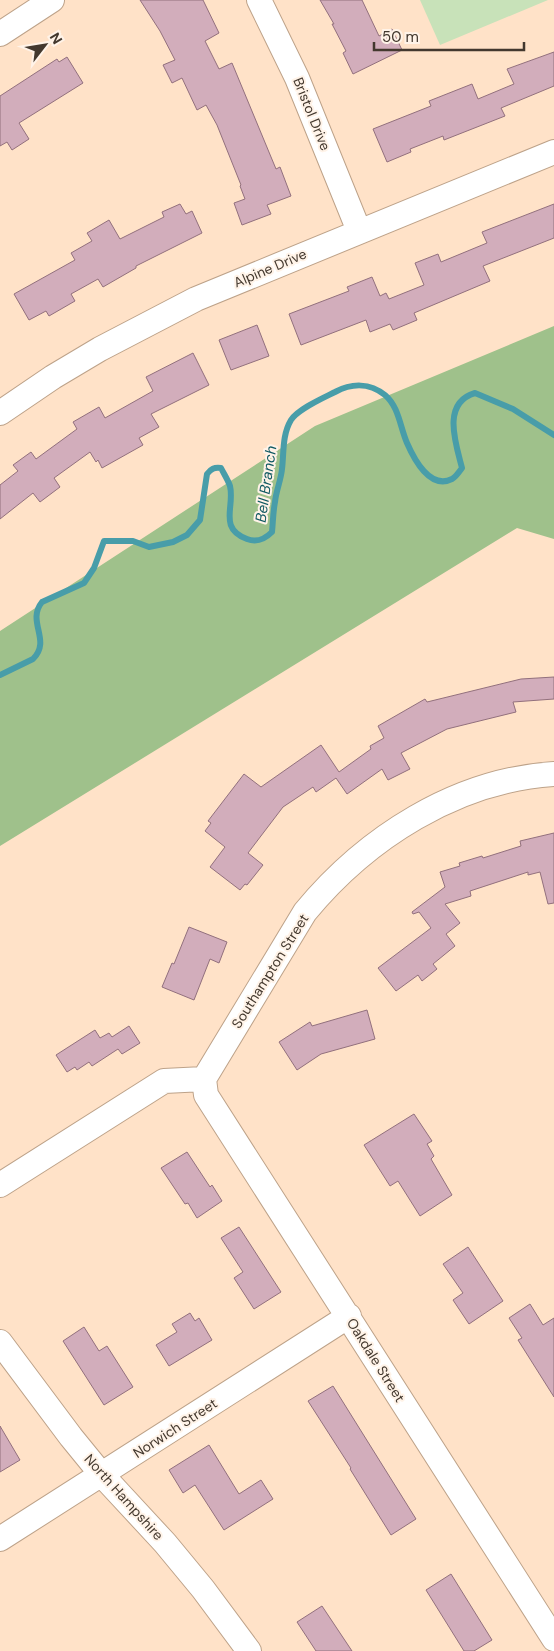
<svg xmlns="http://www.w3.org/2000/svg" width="554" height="1651" font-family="'DM Sans',sans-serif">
  <rect width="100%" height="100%" fill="#ffe2c8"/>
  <path fill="#c8e2b9" d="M420,0H548L440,45Z"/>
  <path fill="#9fc18b" d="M554,326V539L517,528L0,846V631L315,426Z"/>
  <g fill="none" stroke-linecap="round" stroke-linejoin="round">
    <path stroke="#489da9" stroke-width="6" d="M0,675L33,659C52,640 26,622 42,602L84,583L94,568L104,541H133L149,547L173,542L187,535L200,520L207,474C211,469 214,467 221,468C224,474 228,480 230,486C235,507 218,528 247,539C257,543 265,539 272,532C273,522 273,512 275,502C276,491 281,480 282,469C284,453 282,435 291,420C298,409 323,398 335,392C352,383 370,383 385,395C399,407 400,427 407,443C414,459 430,490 452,479C456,477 459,472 462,468C456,444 441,403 475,393L513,409L554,435"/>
  </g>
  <path fill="#d2adbb" stroke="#92707d" d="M140,0H203L219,33L205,41L219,69L232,63L276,169L280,167L291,196L267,205L271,214L242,225L234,203L245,199L240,186L241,185L217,125L206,105L197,110L182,78L172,83L163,65L175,60L160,31Z
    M320,0H362L379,36L392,29L402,50L353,74L343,53L346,51L332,24H334Z
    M554,52V86L501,108L505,116L444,140L443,136L410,149L411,152L387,162L373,129L431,106L429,101L472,84L478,99L514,84L507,69Z
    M67,57L83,83L19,123L29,139L12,150L7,142L0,146V96L57,59L59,62Z
    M180,204L186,214L192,211L202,233L136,266V268L103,287L98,279L71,294L75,301L49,316L46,311L29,320L14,294L75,260L71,253L92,241L87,233L109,220L120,239L164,217L162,212Z
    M554,204V238L483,266L490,281L414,313L417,320L393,330L390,324L370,332L366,320L301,345L289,314L349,291L347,287L372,277L380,296L386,293L389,299L424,285L415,263L438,254L441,262L487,243L482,232Z
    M257,325L269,356L231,370L219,340Z
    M193,353L209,385L151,414L159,427L139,438L143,445L102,468L98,460L96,462L90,452L54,478L60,487L40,502L33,493L0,519V485L18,471L13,465L31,452L36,459L77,429L73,422L99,407L105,418L153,391L146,377Z
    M554,677V699L513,702L516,712L447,729L401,753L410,769L388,780L382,769L347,794L336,778L316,792L313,787L283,807L248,853L263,865L247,885L245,884L240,890L210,867L225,847L205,831L211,823L208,821L244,774L261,787L321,745L339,772L371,749L370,746L384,738L378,726L425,699L427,702L521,679Z
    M554,833V903L548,904L540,872L528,875V872L470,891L471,896L445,904L460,923L446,934L455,946L433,964L437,969L422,981L418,975L396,991L378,968L431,928L419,912L413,914L412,912L445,887L440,872L460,866L459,863L482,856L483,858L521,846L520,841Z
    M189,927L227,942L219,963L210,959L194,1000L162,987L172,963L174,964Z
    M367,1010L375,1039L321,1054L297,1070L279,1042L310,1022L312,1026Z
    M129,1026L140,1043L122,1054L118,1049L92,1066L89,1062L77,1070L75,1067L67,1072L56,1055L95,1030L100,1038L109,1033L112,1037Z
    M414,1114L432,1141L427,1144L434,1156L431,1159L452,1195L420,1216L398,1181L390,1186L364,1145Z
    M187,1152L210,1187L212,1185L222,1201L197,1218L188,1203L185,1204L161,1168Z
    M239,1227L281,1292L254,1309L234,1278L243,1272L221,1238Z
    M468,1247L503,1301L469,1324L453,1300L463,1293L443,1264Z
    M530,1304L543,1325L554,1318V1397L518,1340L522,1338L509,1318Z
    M190,1313L195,1321L199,1318L212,1340L169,1366L156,1345L177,1332L172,1324Z
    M84,1327L99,1351L107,1346L133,1387L104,1405L63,1341Z
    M333,1386L416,1519L391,1535L350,1469L351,1468L308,1401Z
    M0,1426L20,1460L0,1472Z
    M209,1445L239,1494L261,1480L273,1499L224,1530L195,1485L183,1493L169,1470Z
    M451,1574L492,1640L474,1651H464L426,1590Z
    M322,1606L352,1651H316L297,1622Z"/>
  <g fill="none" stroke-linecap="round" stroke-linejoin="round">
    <defs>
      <path id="street" d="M259,0L297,78L359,231
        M0,34L52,0
        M0,413L53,377L100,349L196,299L554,152
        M204,1079L206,1095L554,1639
        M0,1185L164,1081L204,1079L305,912C366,838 456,780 554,774
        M0,1342L71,1437L102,1475L165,1543L203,1589L249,1651
        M0,1539L349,1316"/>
    </defs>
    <use href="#street" stroke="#bda289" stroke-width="26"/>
    <use href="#street" stroke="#fff" stroke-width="24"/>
  </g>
  <g text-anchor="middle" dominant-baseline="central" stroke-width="4" stroke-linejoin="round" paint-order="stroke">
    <g font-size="14" fill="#43382e" stroke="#fff3e8">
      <text transform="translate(312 114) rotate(68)">Bristol Drive</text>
      <text transform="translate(270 268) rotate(-23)">Alpine Drive</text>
      <text transform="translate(270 971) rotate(-58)">Southampton Street</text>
      <text transform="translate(376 1360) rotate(58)">Oakdale Street</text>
      <text transform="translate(175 1428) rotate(-33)">Norwich Street</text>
      <text transform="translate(124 1497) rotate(48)">North Hampshire</text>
    </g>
    <g font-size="15" font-style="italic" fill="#105962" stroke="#fff3e8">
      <text transform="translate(266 484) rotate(-82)">Bell Branch</text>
    </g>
  </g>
  <g transform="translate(45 45) rotate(59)" stroke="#fff3e8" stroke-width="4" paint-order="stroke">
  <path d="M0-4L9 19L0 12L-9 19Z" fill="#43382e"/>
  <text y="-8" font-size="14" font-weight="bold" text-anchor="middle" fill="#43382e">N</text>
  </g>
  <path d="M374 42v8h150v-8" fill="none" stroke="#43382e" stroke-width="2.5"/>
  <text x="382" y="42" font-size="15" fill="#43382e" stroke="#fff3e8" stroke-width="4" paint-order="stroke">50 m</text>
</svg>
